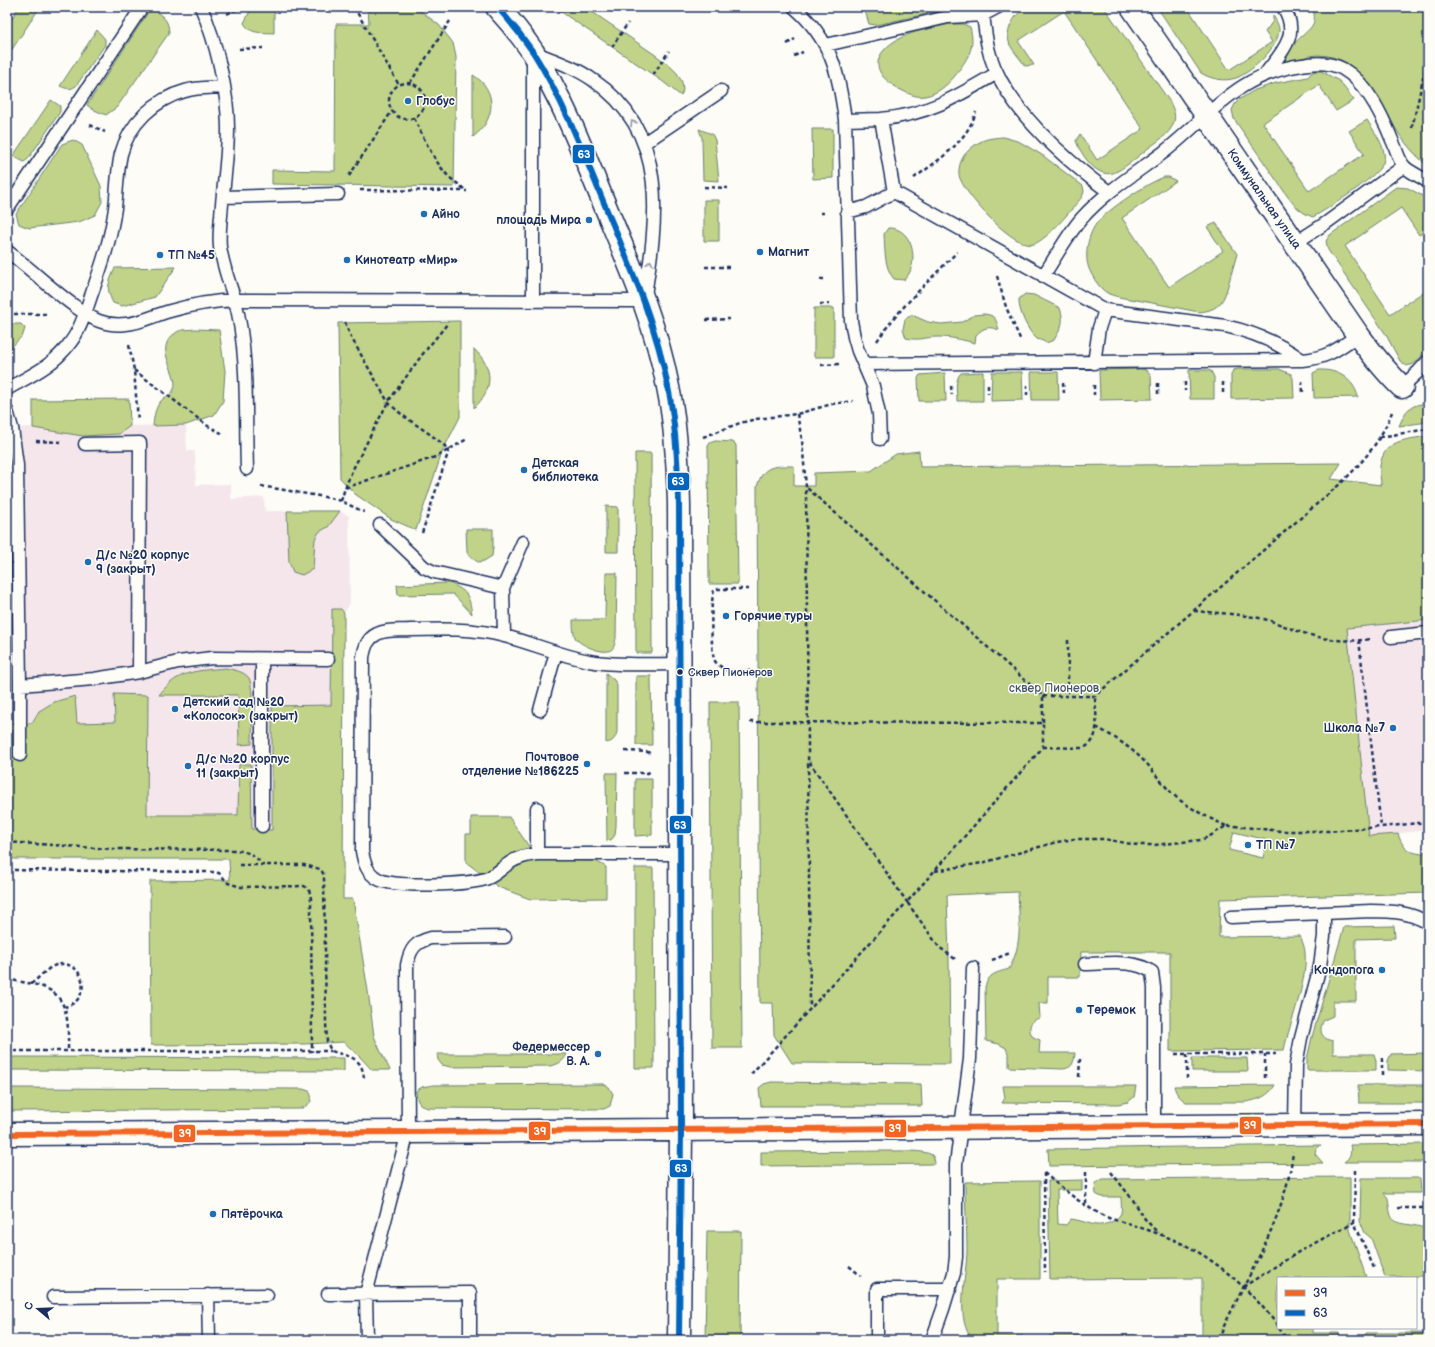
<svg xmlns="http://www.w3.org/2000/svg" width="1435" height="1347" font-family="'Balsamiq Sans',sans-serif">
  <rect width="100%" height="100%" fill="#fdfcf7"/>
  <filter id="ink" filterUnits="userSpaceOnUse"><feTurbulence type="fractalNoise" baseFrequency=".025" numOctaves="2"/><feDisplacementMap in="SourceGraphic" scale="8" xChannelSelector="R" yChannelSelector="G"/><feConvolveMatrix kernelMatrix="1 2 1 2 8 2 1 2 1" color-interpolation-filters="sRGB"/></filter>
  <g filter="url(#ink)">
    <path fill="#f5e6ec" d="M129,399L130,426L186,425L187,451H195L196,485L231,484V499L264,497L265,511H340L349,516L350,604L344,613L343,837L103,835L7,806V428L33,427V400Z
      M1428,620V830L1369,837L1347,628Z"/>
    <path fill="#c0d388" stroke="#6e8173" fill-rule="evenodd" d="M19,7H40L7,57V26Z
      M252,7H274V33C261,32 251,35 244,23Z
      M368,7H413L422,12L439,25L453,43L456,57L454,187L272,184V170L335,171L336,24H369Z
      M554,7H585L654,54L669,65L677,73L682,82L683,90L681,96L662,81Z
      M862,7H958L876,25L869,24L866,14Z
      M1025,7H1104L1170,102C1173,109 1176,114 1174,122C1170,135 1156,142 1146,150C1137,157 1124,169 1113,173C1096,178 1081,154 1076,141L1080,134L1097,160L1143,129L1064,11L1018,41L1034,65L1025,66C1021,59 1014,53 1010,45C1004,31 1014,16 1025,7Z
      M1157,7H1187L1229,70L1272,42L1265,32L1273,21V15C1275,19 1279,25 1279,29C1280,46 1251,73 1236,78C1224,82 1211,79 1201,73Z
      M1312,7H1428V166C1417,157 1407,146 1399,134C1379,102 1362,55 1317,55C1307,56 1297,59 1287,63L1284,58C1287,53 1291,47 1295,43C1306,30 1320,27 1312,7Z
      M151,8C162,16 169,19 169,33L117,107L106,115L92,109L87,105Z
      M950,24H963L970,27C975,46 970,54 960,69C952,81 939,94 925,96C916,98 907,93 899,89C883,80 869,66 885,49C901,32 929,29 950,24Z
      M97,30L105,39V45L76,86C70,90 67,89 60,86Z
      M1321,71L1339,81L1354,100L1336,111L1319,85L1263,123L1309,191L1364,154L1349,131L1367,120C1373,130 1382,141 1384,153C1385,156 1384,162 1382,165C1374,179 1328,209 1313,217C1301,213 1295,206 1288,197L1234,119L1232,110L1235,104L1240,99L1255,90L1276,83L1308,77L1312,72Z
      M473,75C498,90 496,120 473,137Z
      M51,100L60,106V112L28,159L24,162L13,156Z
      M699,129L712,134L715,140L719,181L703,180L702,138Z
      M812,129H833V178L813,179Z
      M1004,137L1020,142L1042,155L1083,186L1084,192L1082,197C1072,209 1048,239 1034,244C1016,251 962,193 959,175C958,166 962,156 969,150C981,139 988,138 1004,137Z
      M73,140L82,145L101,186L102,202L95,215L79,222L29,228L19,224L16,214L62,144Z
      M1164,177H1169L1176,181L1122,218L1169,287L1223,251L1207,227L1216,223L1237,254C1234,263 1232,273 1229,282C1224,301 1220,310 1199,312C1180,308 1161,305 1142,301C1131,299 1119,298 1109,294C1101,290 1095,281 1091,273C1083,259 1087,237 1096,224C1108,209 1146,184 1164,177Z
      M1396,187L1408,188L1428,199V230L1419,235L1401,208L1345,246L1390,314L1428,289C1428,307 1433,351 1415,363C1413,365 1409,365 1407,366L1400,361L1385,333L1328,250L1326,241L1330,235Z
      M704,200H719V241H704Z
      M888,228C909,227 917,252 911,269C910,273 907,277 904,280L894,279C884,268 885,249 884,234Z
      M176,267L155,297L122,306L113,303C105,287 109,283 115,268Z
      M1025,294L1034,295L1060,308C1065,323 1061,328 1054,340L1046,343C1044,341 1040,340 1037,339C1028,332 1018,310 1019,299Z
      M814,308H834V357H814Z
      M984,314C996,315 996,320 999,330C989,326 984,327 976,335L975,343C963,340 951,337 938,337C925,337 920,341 906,338L903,329L905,319L912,315L928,322L941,324L962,322L974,315Z
      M460,321V417L443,450L416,530L391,519L355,494L340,478L338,323Z
      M7,324H21L25,328L23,335L7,352Z
      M195,329L219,330L225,371L223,401L214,415L186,425L153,426C154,416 155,405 164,398C167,396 172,394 173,391C183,375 149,349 177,332C181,329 189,330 195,329Z
      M474,349C494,368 494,389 474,408Z
      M1141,369L1146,370L1151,376L1152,399L1100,400L1099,370Z
      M1238,369H1279L1291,374L1293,378L1294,398L1231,399V375L1233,370Z
      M1189,370H1207L1211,371L1214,377V399H1190Z
      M1319,370C1337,369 1354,379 1358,397L1314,398L1313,373Z
      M983,372V401H957C957,392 954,380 961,373Z
      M992,372H1022L1023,400L991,401Z
      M1031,372H1058L1059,400H1032Z
      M945,373L946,401H919L918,378L920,375Z
      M129,399L130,426L119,434L83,436L33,428V400Z
      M1421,404H1428V422L1399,426C1405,413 1406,407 1421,404Z
      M1428,436V620L1347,628L1369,836L1398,834C1403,848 1407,852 1422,854L1428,849V893L1220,899L1219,937L1300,936C1302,941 1305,947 1305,953C1308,981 1290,1021 1284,1050L1170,1051V952H1081L1080,977H1048V1003H1039L1040,1018C1030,1020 1027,1029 1033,1037L1040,1040L1039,1053H1075C1074,1062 1073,1068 1063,1069L1009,1067V1056L1006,1048L999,1044L986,1041L985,987C989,973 996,973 1009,969C1023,944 1019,919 1018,892L947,895L949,956L950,1064L792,1063L774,1035L773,1003H760L757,487C763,465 773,466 794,466V486H814V473L871,471L896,454L919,451L920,467L1341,463L1331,479L1381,485C1381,479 1379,472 1380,466C1384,439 1406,440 1428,436ZM1234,832L1267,840L1263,858L1229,850Z
      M715,441L733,442L736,445L738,584H709L708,446L710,443Z
      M635,453H651L652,653H636Z
      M7,499L8,502L9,551H7Z
      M606,506L618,507V552H606Z
      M287,511H340L328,527L319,532L315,539L313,569L302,575L293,572L289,562Z
      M466,529H493V548L492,556L484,561L478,562L469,556L467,552Z
      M606,573H617L616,638C615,642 615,647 611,650C603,655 581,645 576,639C573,634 573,625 573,620H605Z
      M449,583C467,591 469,594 472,614L453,594L398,595L397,585Z
      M332,609H341L344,613L343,899H353L368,991L374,1036L380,1050L390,1070H372L361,1058L344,1042L305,1044L151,1045L150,881L230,880L229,859H7V723H32L39,711L54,702L75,696L77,723L115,722L114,694L148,695L147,815H238L239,764H251L252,829L272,830V706L331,705Z
      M226,668C233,670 244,671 249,678C254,688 252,731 252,744L239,745L238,695H159C178,670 196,671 226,668Z
      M606,673L614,680L617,685V732C615,739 613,742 606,743Z
      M636,676H651L652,745H636Z
      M710,702H739L742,1048H712Z
      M606,773H617L616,826L615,835L612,839L607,841Z
      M635,779H652V835L635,836Z
      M471,817H509L538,860L596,861L606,867V898L530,899L498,887L466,862V834H471Z
      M635,868H653L654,1068H635Z
      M1394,926L1395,938L1356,939V1001H1333V1016L1324,1020C1318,1030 1321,1039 1333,1041V1054H1374L1376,1061V1070H1307V1059L1312,1037L1344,927Z
      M1428,1053V1071L1388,1070V1061L1391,1054Z
      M437,1054H567C563,1062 559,1064 550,1066L451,1067L442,1065L438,1060Z
      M7,1057L344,1058V1071L7,1070Z
      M1192,1058H1247L1248,1071H1192Z
      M771,1082L921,1084L922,1106H761L759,1088L764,1084Z
      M603,1084L609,1087L613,1094L610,1106L604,1109L428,1108C418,1105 417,1101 416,1091L422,1087L433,1085Z
      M1275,1085C1269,1096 1258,1100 1246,1102H1186C1179,1097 1176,1094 1174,1086Z
      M1358,1085H1428V1103H1359Z
      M1003,1086H1136L1134,1097L1128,1102L1118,1104L1002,1103L1005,1098Z
      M7,1088L303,1089L309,1091C315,1101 309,1105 300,1109L7,1111Z
      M1428,1144V1162H1344C1350,1158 1352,1152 1350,1145Z
      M1321,1145L1316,1149L1315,1154L1323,1163L1049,1166L1048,1149Z
      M892,1151C901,1151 925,1150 932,1155C934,1158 935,1161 935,1164L761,1166V1152Z
      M1350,1177V1230L1366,1277L1278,1278V1328H1313V1333H1339V1340H1164V1335H1202V1278L1050,1279L1048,1181L1082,1180V1190H1057L1058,1224L1066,1225L1071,1219C1080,1220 1089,1224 1096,1225C1104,1226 1118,1221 1121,1213C1122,1209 1121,1202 1121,1197H1101L1096,1194L1095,1183L1103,1179Z
      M1361,1178H1420L1421,1193H1384L1388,1198C1391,1219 1389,1222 1412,1225C1418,1226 1422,1228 1428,1228V1276L1385,1277L1371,1238L1365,1233L1360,1221Z
      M1040,1181V1279H997V1336H1023V1340H973C954,1320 967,1275 967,1250C967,1227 965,1204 965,1182Z
      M707,1231H741L740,1340H705Z
      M1366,1333H1428V1340H1366Z
      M1135,1335V1340H1049V1336Z"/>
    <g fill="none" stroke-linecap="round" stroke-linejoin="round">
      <defs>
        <path id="service" d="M201,7C216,41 228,91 228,128C228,158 223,187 221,216C220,226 219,237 220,247C223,265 229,283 235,300L644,301C657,221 671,133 593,80C575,67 553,60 533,52V301
          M794,7C831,39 839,73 845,120L851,321L854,337L858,351L873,386L879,414L880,439
          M998,7L983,15C985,29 986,42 990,55C1006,108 1066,160 1109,192
          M826,45L948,17L983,15
          M1266,73C1282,52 1301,34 1283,7
          M881,119C928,115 958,96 997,73
          M845,120L881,119L894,192L1105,310L1099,328L1094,363
          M644,143L721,91
          M223,197L338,194
          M7,209L142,7
          M847,212L866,207L894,192
          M1295,243L1326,223L1404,166
          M7,251C31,269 52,290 76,307C83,312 91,318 99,321C107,324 118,325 126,324C141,323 155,315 170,311C191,305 213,301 235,300C249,355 245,413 247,469
          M1043,276C1056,257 1067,235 1082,218C1105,192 1136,173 1164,152C1211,115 1237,74 1302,65C1316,62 1330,62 1343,69C1367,83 1382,115 1392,140C1396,148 1398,158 1403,165C1407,171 1422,177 1428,182
          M1105,310L1225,326C1253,332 1279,343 1302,360
          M864,364L1302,360C1328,358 1338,349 1358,335
          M1402,387L1419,371L1428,361
          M7,389C32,375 53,366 70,343C81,329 86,310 92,293C102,265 111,238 115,208C117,191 117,172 121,154C129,124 155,99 185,91C198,87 211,88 224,87
          M7,411L12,428L17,465L20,685L94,679L139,672
          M85,444L140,443L139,672L178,662L212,658L328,659
          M380,525L424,567L434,572L503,588L504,636
          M503,588L523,542
          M1391,637L1428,633
          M262,659V826
          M680,664C650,664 618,666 589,661C559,655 532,643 504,636C473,628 441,629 410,630C399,631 386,629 377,634C367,639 365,647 363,657L362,851C364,863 367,873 378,879C394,888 471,885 488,878C497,874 503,867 511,862C519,857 527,855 537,854H681
          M20,685V755
          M540,710L556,652
          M537,808V854
          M1231,917L1371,911C1392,911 1410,912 1428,923
          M1085,964C1106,964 1134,959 1152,972L1154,988V1126
          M1295,1125L1296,1065L1301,1038L1320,966L1324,936V914
          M328,1294L470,1293V1336
          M208,1295L209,1340
          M53,1297L267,1295
          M367,1340L366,1294L408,1132L407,965C410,949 415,942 431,938L505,937
          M877,1340V1289H950
          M932,1340L943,1309L954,1273L956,1257V1164L970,1059L973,968"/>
        <path id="minor" d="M1132,7L1358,335C1372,354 1385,371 1402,387"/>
        <path id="tertiary" d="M497,7C510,21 522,36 533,52C560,95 580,144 599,191C625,255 655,318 668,387C676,425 678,464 679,504L681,1130L679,1340
          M7,1134L408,1132L1428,1124"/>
      </defs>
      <use href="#service" stroke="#1b2f5e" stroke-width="15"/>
      <use href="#minor" stroke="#1b2f5e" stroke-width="25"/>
      <use href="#tertiary" stroke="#1b2f5e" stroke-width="25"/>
      <path stroke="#1b2f5e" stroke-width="2.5" stroke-dasharray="4 3" stroke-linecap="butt" d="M354,7L399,85
        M432,8V7
        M559,11L562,7
        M227,14L241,7
        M787,44L795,39
        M612,47L628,23
        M239,49L263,48
        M794,56L803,52
        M653,75L669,51
        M410,83L450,21
        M389 101a18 18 0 1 1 36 0a18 18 0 1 1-36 0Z
        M414,118C424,138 433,160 449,177C455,182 461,186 466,191
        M90,125L105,132
        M1412,128L1428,56
        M349,176L392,111
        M914,178C939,160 966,143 976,112
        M704,187L728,188
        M360,190L467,191
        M820,213H826
        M705,267H729
        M997,276L1006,307L1021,341
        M820,279H827
        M820,304H829
        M7,314H48
        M706,320L729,319
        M345,322L347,328L352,339L388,402C406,421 431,432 449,450L422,533
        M877,341C900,307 929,281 957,252
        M129,345L134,370L138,421
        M821,365L840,364
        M134,370L208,426L225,435
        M1302,381L1303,392
        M1185,382V391
        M1223,382V393
        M1063,383L1064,393
        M1158,383V394
        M988,385V394
        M1027,385V395
        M1094,385V395
        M951,386L952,395
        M797,414L802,440L806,487L810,1008
        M703,437L740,423L756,419L797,414L832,404L853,401
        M1380,437L1428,429
        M36,441L63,442
        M261,486L330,498L341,501L364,512
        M345,488L352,471L388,402L422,355L448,323
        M341,501L345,488L438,456L467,439
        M749,589H718L714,591C710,601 711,649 714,659C715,662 717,664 720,666C727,673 740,671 750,670
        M1194,611C1217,613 1241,614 1264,619C1279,623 1292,630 1307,634C1331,641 1347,642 1371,639
        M1068,640V696
        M1359,640L1381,827L1428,822
        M1043,696H1095L1341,483C1364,461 1380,442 1392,412
        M750,722L1043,723V696L806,487
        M1096,727C1115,737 1133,749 1148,765C1157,776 1165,787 1176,797C1191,809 1209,818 1226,826
        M1043,747L1082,748C1103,743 1095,711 1095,696
        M625,751L648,752L652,755
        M625,773H648L651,770
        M7,842L111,849L235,850C249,852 253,854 262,864
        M239,865H304L320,869L323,873L324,879L326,1023L327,1042L331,1051C349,1057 363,1056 364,1080
        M7,870L213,872L219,873L228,883L241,887L304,886C310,889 310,893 311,899L312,1052
        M935,871L982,863L1057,842L1074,839H1104L1137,845H1154L1201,840L1210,836L1226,826H1234L1281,831H1328L1381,827
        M955,959L939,947L907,902L1043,747V723
        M992,960L1010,953
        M7,979C19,982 32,983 43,987C71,997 68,1027 68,1051
        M31,984C39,978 47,968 56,965C77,959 90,983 78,999C75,1003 70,1005 65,1007
        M7,1051H331
        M1175,1054H1276
        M1187,1054V1078
        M1382,1058V1078
        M751,1074L907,902L808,760
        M1079,1077L1080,1059
        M1265,1078V1054
        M1355,1170L1354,1222L1374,1268
        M1086,1172V1205
        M1111,1172L1133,1200L1145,1219L1158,1233
        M1044,1173C1063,1189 1083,1206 1106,1217C1117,1221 1128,1223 1138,1227C1155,1232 1171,1238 1187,1246C1222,1264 1254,1294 1278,1326
        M1044,1173L1045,1272
        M1398,1208H1428
        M1427,1208V1169
        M849,1266L861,1276
        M1243,1287L1300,1251L1354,1222
        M1279,1328L1287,1340
        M1219,1340L1224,1326C1251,1270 1286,1215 1293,1152
        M1357,1340V1339"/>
      <use href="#service" stroke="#fdfcf7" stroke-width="12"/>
      <use href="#minor" stroke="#fdfcf7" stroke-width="22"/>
      <use href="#tertiary" stroke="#fdfcf7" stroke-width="22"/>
      <defs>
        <path id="bus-1" d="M7,1134L408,1132L1428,1124"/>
        <path id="bus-2" d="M497,7C510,21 522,36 533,52C560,95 580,144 599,191C625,255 655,318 668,387C676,425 678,464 679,504L681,1130L679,1340"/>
      </defs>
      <use href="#bus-1" stroke="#fdfcf7" stroke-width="9"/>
      <use href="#bus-2" stroke="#fdfcf7" stroke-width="9"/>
      <use href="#bus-1" stroke="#f26522" stroke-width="6"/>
      <use href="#bus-2" stroke="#0065bd" stroke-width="6"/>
    </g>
    <defs><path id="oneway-chevron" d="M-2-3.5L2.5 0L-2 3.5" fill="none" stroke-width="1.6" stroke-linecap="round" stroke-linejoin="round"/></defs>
    <g stroke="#8c96aa">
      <use href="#oneway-chevron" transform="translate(633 123) rotate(-122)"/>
      <use href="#oneway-chevron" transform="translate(650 263) rotate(-80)"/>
    </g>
  </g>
  <g fill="#1f6fb2" stroke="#fdfcf7" stroke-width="1.5">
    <circle cx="408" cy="101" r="4"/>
    <circle cx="424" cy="214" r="4"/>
    <circle cx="589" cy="220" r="4"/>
    <circle cx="760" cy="252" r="4"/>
    <circle cx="160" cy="255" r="4"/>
    <circle cx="347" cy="260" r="4"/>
    <circle cx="524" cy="470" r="4"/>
    <circle cx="88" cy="562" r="4"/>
    <circle cx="726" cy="616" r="4"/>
    <circle cx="175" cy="709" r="4"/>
    <circle cx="1393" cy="728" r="4"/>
    <circle cx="587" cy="764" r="4"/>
    <circle cx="188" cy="766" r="4"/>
    <circle cx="1248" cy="845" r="4"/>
    <circle cx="1382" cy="970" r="4"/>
    <circle cx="1079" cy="1010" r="4"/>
    <circle cx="598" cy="1054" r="4"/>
    <circle cx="213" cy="1214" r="4"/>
  </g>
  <circle fill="#1b2f5e" stroke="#fdfcf7" stroke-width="1.5" cx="680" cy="672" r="3.5"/>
  <g text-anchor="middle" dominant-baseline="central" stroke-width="3" stroke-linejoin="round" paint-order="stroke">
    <g font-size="11" fill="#1b2f5e" stroke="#fdfcf7" text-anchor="start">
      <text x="688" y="672">Сквер Пионеров</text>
    </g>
    <g font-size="12" font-weight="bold" fill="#1b2f5e" stroke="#fdfcf7" text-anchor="start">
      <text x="416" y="101">Глобус</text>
      <text x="432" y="214">Айно</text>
      <text x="581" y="220" text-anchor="end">площадь Мира</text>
      <text x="768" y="252">Магнит</text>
      <text x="168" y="255">ТП №45</text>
      <text x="355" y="260">Кинотеатр «Мир»</text>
      <text x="532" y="463">Детская<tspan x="532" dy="14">библиотека</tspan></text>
      <text x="96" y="555">Д/с №20 корпус<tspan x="96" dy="14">9 (закрыт)</tspan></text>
      <text x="734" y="616">Горячие туры</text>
      <text x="183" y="702">Детский сад №20<tspan x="183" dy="14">«Колосок» (закрыт)</tspan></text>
      <text x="1385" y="728" text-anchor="end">Школа №7</text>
      <text x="579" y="757" text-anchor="end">Почтовое<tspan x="579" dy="14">отделение №186225</tspan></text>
      <text x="196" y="759">Д/с №20 корпус<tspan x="196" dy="14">11 (закрыт)</tspan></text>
      <text x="1256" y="845">ТП №7</text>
      <text x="1374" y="970" text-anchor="end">Кондопога</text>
      <text x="1087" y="1010">Теремок</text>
      <text x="590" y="1047" text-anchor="end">Федермессер<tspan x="590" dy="14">В. А.</tspan></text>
      <text x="221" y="1214">Пятёрочка</text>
    </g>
    <g font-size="12" fill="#1b2f5e" stroke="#fdfcf7">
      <text transform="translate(1264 199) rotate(55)">Коммунальная улица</text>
    </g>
    <g font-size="12" fill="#445868" stroke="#fdfcf7">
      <text x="1054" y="688">сквер Пионеров</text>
    </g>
  </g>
  <g stroke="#fdfcf7" stroke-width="1.5">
    <rect x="572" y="144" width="23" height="20" rx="4" fill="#0065bd"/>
    <rect x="667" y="472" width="23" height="19" rx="4" fill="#0065bd"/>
    <rect x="669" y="815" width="23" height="19" rx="4" fill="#0065bd"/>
    <rect x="1239" y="1116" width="23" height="19" rx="4" fill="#f26522"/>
    <rect x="884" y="1119" width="23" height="19" rx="4" fill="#f26522"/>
    <rect x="528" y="1121" width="23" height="20" rx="4" fill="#f26522"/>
    <rect x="173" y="1124" width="23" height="19" rx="4" fill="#f26522"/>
    <rect x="669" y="1159" width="23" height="19" rx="4" fill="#0065bd"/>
  </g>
  <g font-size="11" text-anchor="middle" font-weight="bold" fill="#fff">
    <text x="584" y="158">63</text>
    <text x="678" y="485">63</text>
    <text x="680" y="829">63</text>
    <text x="1250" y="1129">39</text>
    <text x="895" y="1132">39</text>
    <text x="540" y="1135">39</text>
    <text x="185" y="1137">39</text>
    <text x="681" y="1172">63</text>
  </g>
  <rect width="1435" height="1347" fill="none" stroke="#fdfcf7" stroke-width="24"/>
  <rect x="12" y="12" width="1411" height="1323" fill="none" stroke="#1b2f5e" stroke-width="1.5" filter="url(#ink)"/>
  <rect x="1277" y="1277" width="140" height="52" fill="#fdfcf7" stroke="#a3aaba"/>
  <rect x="1285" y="1290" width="20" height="6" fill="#f26522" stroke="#a3aaba"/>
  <text x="1313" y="1297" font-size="12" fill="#1b2f5e">39</text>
  <rect x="1285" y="1310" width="20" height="6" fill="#0065bd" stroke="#a3aaba"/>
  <text x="1313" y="1317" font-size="12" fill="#1b2f5e">63</text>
  <g transform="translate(38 1309) rotate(289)" stroke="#fdfcf7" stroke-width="3" paint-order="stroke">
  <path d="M0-3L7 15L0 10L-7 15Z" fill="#1b2f5e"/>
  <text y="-6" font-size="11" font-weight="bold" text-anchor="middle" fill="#1b2f5e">С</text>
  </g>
</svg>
